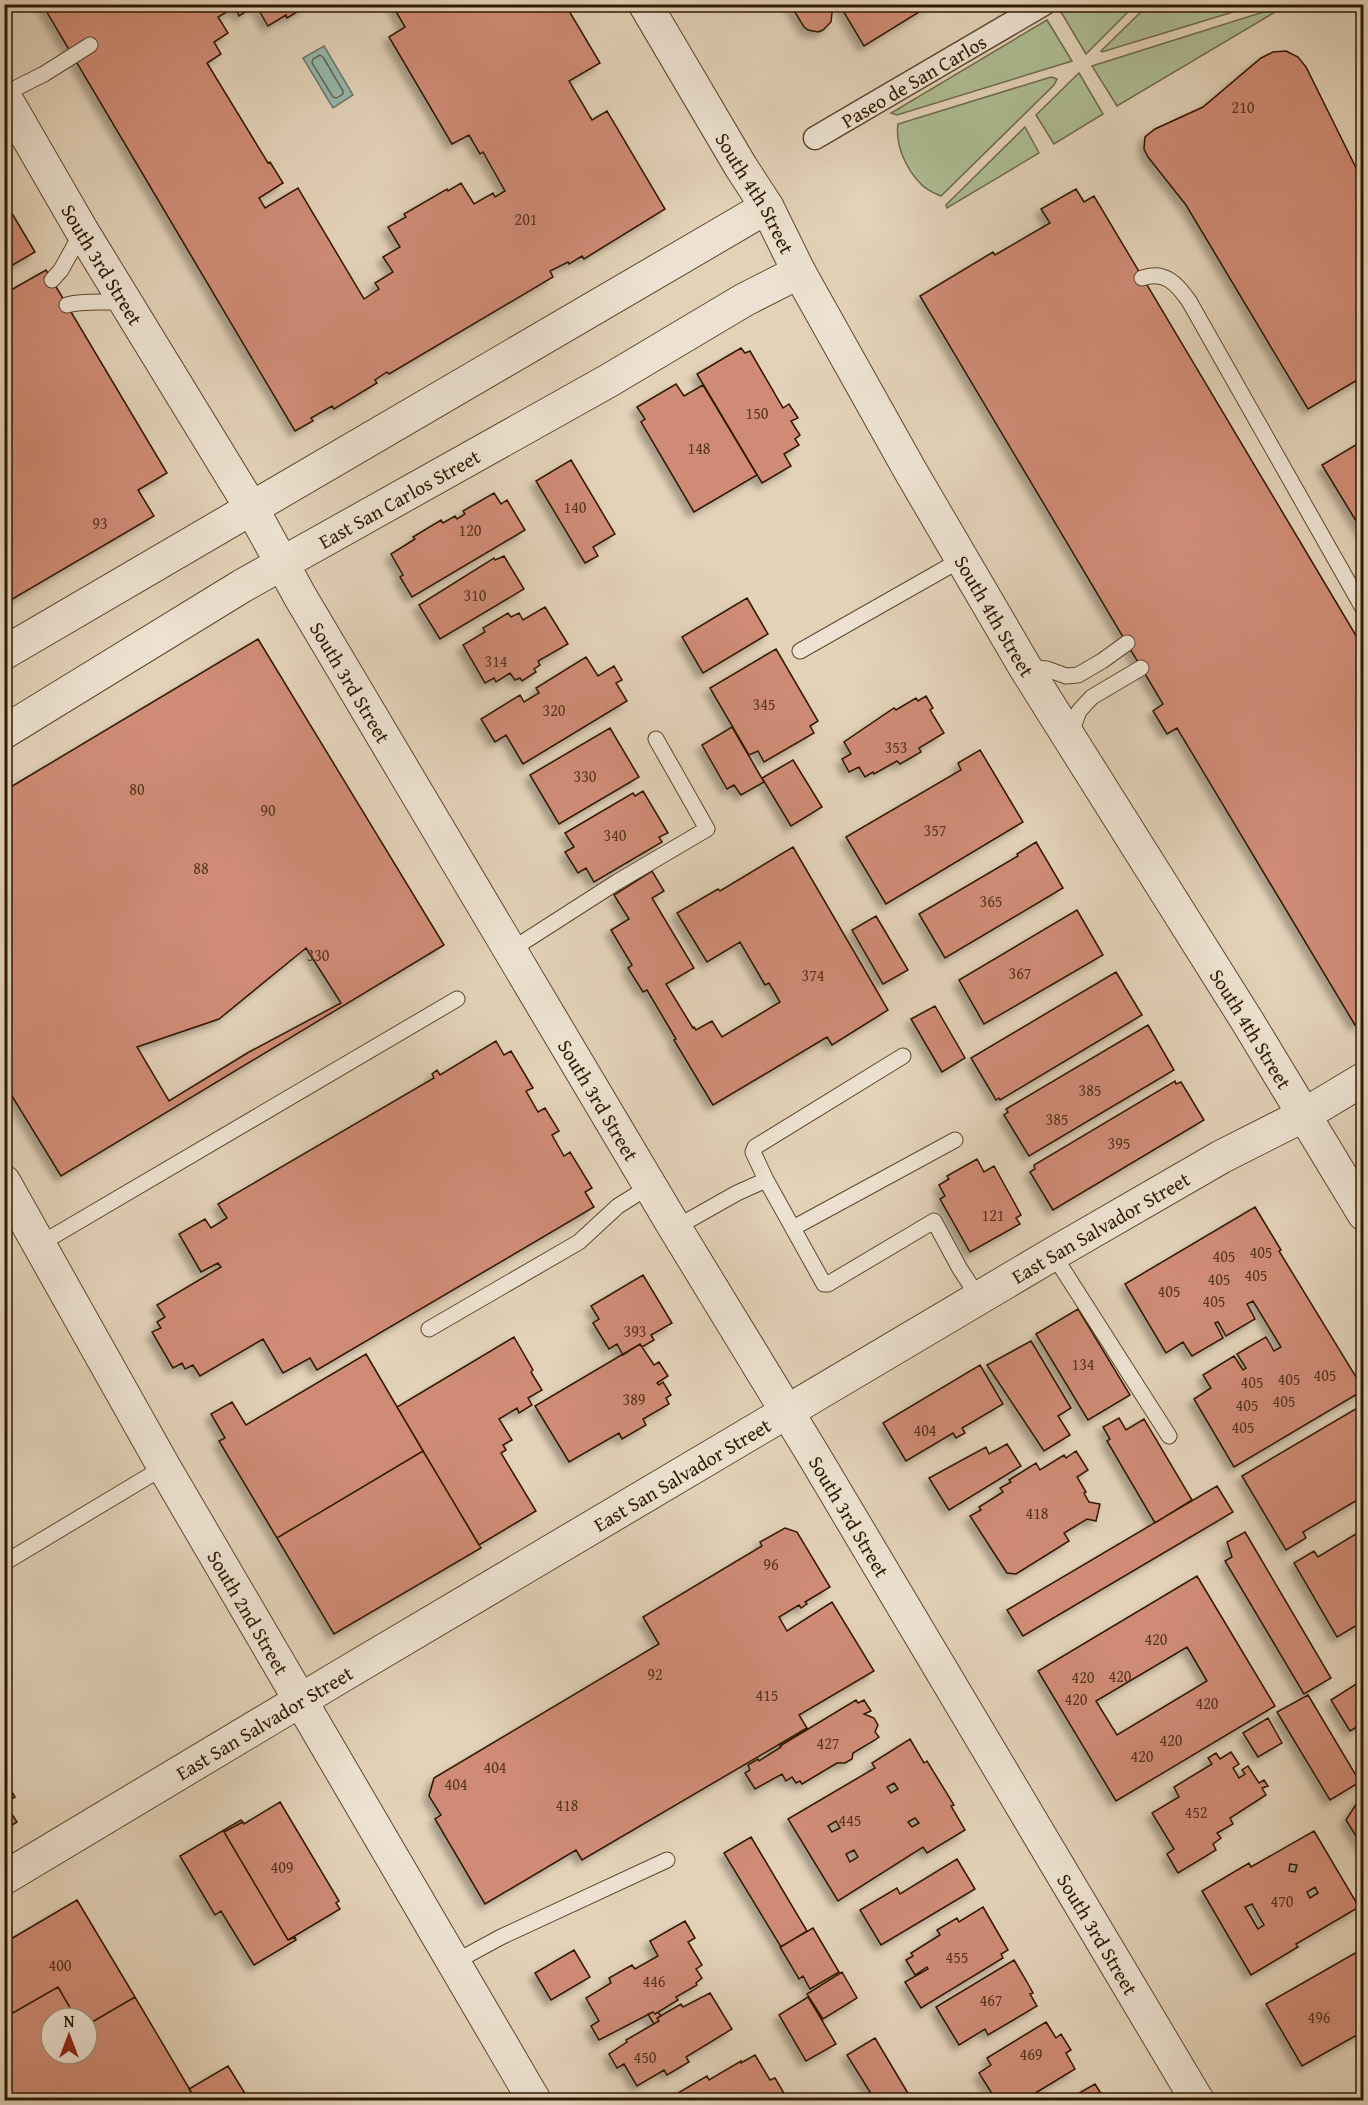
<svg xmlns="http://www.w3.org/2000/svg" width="1368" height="2105" font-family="'Gentium Book Plus',serif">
  <defs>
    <filter id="shadow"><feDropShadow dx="-5.5" dy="5.5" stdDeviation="3" flood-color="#0004"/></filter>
  </defs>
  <rect width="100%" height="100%" fill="#e3d2b8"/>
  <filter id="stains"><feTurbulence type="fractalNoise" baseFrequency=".00333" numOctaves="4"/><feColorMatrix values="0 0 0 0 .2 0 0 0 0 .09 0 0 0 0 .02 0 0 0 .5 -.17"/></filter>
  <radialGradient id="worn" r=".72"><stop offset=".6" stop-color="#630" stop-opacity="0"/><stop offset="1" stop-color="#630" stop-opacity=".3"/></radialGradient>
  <path fill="#aebd93" stroke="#6f6b4a" stroke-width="1.5" d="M1074,4H1135V5L1086,54L1061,12Z
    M1148,5V4L1256,5L1102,52L1101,51Z
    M1276,8L1275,12L1117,106L1092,66Z
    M1047,20L1072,61L897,115L891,113Z
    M1079,73L1103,114L1054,144L1036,115Z
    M1051,77L1057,79L1054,85L941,196C934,193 926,190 921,184C906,169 895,145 898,124Z
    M1025,127L1039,153L947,208L946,205Z"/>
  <path fill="#95b8ae" stroke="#6d7868" stroke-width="1.5" d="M324,46L353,95L333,108L303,58Z"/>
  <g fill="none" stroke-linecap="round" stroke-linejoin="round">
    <path stroke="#626857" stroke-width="1.5" d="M320,55L323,57L343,91V94L337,98L333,97L312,63L313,59Z"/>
  </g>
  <path fill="#cf8b76" stroke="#301900" stroke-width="1.5" fill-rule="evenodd" filter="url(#shadow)" d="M42,4H310L287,18L286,15L268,26L256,5L239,16L235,7L218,17L228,33L214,42L221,54L207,63L268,163L270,162L283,183L259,198L265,208L298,188L364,299L379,289L375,283L393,272L383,257L400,247L388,227L406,217L404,214L447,189L448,191L461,183L474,204L493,193L495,197L505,191L483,152L480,154L469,135L452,144L389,37L405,27L394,8L397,6L396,4H565L600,63L569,81L592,120L607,111L665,209L584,259L582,256L569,264L568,262L550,271L553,277L389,374L387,372L375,380L377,383L334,409L332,406L311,418L313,421L295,431Z
    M790,4H829L832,13L831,22L823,30L818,32L808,30L804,27Z
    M839,4H932L864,46Z
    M1286,51L1298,57L1306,67L1364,184V376L1308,409L1186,205L1148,157L1144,149L1145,137L1155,129L1203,107L1261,58L1273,52Z
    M1076,189L1084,202L1094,196L1364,649V1020L1355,1025L1177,728L1167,734L1153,711L1163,704L920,296L993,252L995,255L1050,223L1041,209Z
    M4,200L35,252L4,270Z
    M46,270L167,473L138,490L154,516L4,604V294Z
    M741,348L745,353L750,351L783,408L789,404L798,418L791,421L800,435L795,439L799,445L784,454L791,466L762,483L697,374Z
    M676,384L684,396L703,385L757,475L694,512L641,422L645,419L637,407Z
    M1364,440V534L1322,465Z
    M571,460L615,534L593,547L598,556L585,563L536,481Z
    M494,493L501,504L507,500L525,530L412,597L400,577L403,575L391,554L415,539L413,537L441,520L443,523L455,516L457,519L465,514L463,511Z
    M504,556L524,589L440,639L419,605L494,558L495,560Z
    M747,598L768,634L703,673L682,637Z
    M545,607L568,644L538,661L540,665L534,669L536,672L522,681L520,678L515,680L510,673L496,682L494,678L485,683L463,645L485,632L483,628L508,613L511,617L519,613L523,620Z
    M258,639L444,945L61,1176L4,1083V791Z
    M776,649L818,721L810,726L814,733L764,762L758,751L749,755L710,688Z
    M586,657L598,676L614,666L622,680L616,683L627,701L523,764L506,735L495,742L481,719L520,695L524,702L539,693L536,688Z
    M926,696L933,708L930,710L944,733L919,748L921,752L900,764L897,761L874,774L873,772L865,777L859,767L849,772L842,759L851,754L844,742L894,708L896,710L916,698L918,701Z
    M732,727L764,782L741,795L734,785L727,789L702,745Z
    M610,728L639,777L559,824L530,775Z
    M980,750L1023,822L886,904L846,837L961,770L958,763Z
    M793,760L822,807L791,826L762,778Z
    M643,791L668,833L659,837L662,842L594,882L586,868L578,873L565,852L574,847L565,833L633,793L635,796Z
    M1036,842L1063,888L945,958L919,914L1018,856L1017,854Z
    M793,847L888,1010L832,1045L827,1037L713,1105L674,1040L676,1039L647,990L643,992L628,968L632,965L611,930L629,919L614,895L652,871L664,891L652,898L694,968L666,984L693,1028L694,1027L696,1030L712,1021L722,1037L780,1002L769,983L765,985L740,942L707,962L677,913L718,889L720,891Z
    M1077,910L1103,955L984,1024L959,980Z
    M876,916L908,970L883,984L852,930Z
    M306,948L341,1003L249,1052L169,1101L137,1047L219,1019Z
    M1116,972L1142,1015L1000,1100L999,1098L996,1100L971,1058Z
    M935,1006L965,1058L942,1072L911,1019Z
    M1148,1025L1174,1070L1029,1156L1004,1115L1008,1112L1006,1109Z
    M496,1041L504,1055L511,1051L533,1088L526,1091L538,1112L545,1108L559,1131L552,1135L564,1156L570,1152L592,1188L585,1192L594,1207L317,1370L310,1358L283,1373L263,1339L200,1376L193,1365L185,1369L182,1363L173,1368L152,1332L161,1328L157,1322L165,1317L157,1305L221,1267L218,1263L201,1272L179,1234L205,1219L211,1228L227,1218L218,1204L434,1078L432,1074L437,1070L440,1075Z
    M1175,1081L1176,1084L1181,1082L1204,1120L1053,1210L1030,1172L1035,1169L1034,1165Z
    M977,1159L984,1172L994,1166L1021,1215L1016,1218L1020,1224L970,1252L940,1199L945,1196L939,1185L949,1179L947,1176Z
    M1255,1207L1281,1250L1279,1251L1364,1390L1234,1467L1194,1399L1211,1388L1203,1375L1234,1356L1243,1370L1246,1368L1237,1354L1266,1337L1274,1351L1281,1347L1253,1301L1247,1304L1255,1319L1226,1336L1218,1322L1215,1323L1223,1338L1192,1356L1183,1342L1166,1353L1125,1284Z
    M643,1275L672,1323L651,1335L654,1340L642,1347L640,1344L623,1355L617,1344L609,1349L593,1323L599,1319L591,1306Z
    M1078,1309L1130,1395L1088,1420L1036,1334Z
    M514,1337L533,1370L531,1372L542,1390L528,1398L532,1405L519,1413L517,1408L499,1419L512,1440L503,1445L506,1450L501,1453L536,1511L479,1545L397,1407Z
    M1031,1341L1071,1408L1058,1416L1070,1435L1044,1451L987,1365Z
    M640,1344L654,1365L659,1362L668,1376L657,1383L659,1385L663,1382L671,1395L666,1398L669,1404L643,1419L646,1425L622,1439L619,1433L569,1462L535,1406Z
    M366,1354L423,1451L277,1538L219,1441L225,1438L211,1414L232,1402L246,1425Z
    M980,1365L1003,1404L962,1428L965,1433L956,1438L953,1433L906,1461L883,1423Z
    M1364,1404V1496L1303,1532L1306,1538L1286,1550L1242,1476Z
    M1119,1418L1126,1430L1144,1419L1192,1500L1155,1523L1107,1441L1110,1439L1103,1427Z
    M1007,1444L1021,1466L949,1510L929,1478L986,1447L989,1454Z
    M423,1451L481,1548L334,1634L277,1538Z
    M1076,1451L1088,1470L1077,1477L1086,1492L1084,1493L1089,1502L1100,1504L1096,1521L1087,1519L1064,1533L1069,1541L1016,1574L1007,1573L970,1516L981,1510L979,1507L1003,1492L1000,1488L1011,1482L1009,1480L1036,1463L1040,1470L1064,1455L1066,1458Z
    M1217,1486L1233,1512L1023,1636L1007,1610Z
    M785,1528L797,1532L830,1587L805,1602L807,1604L801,1608L799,1605L779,1617L787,1631L832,1602L874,1671L799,1715L807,1728L582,1860L576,1850L485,1904L435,1819L441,1815L429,1796L434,1778L659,1644L643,1617L762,1546L760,1542Z
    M1364,1529V1621L1337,1637L1294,1563L1314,1551L1318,1557Z
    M1245,1532L1331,1678L1304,1694L1225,1561L1232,1557L1227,1542Z
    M1197,1576L1275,1706L1116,1801L1038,1671ZM1187,1647L1207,1681L1117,1735L1096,1701Z
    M1364,1679V1723L1350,1731L1331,1700Z
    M1308,1695L1360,1782L1330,1800L1277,1712Z
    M856,1700L858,1703L864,1700L871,1711L864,1714L874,1718L878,1725L875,1732L879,1737L875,1740L853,1753L852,1759L845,1763H837L802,1784L800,1781L796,1783L792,1777L786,1781L782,1774L755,1789L745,1773L750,1770L748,1765L758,1759L759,1761L781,1747L780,1746Z
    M1268,1718L1282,1743L1258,1757L1243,1733Z
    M910,1739L924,1763L927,1761L954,1805L951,1806L965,1830L927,1853L923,1847L838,1901L788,1819L875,1768L872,1763ZM894,1783L898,1789L891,1793L887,1787ZM915,1818L919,1823L912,1827L908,1822ZM836,1821L840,1828L832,1832L828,1826ZM854,1850L858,1857L850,1862L846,1854Z
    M1231,1752L1239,1764L1233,1768L1239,1778L1245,1774L1242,1770L1248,1766L1259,1783L1264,1780L1268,1786L1262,1788L1266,1795L1230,1818L1233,1824L1217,1833L1221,1838L1213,1844L1216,1850L1178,1873L1167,1854L1174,1849L1152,1813L1179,1797L1174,1787L1212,1764L1208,1758L1216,1753L1220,1759Z
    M4,1779L15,1797L5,1803L4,1802Z
    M1364,1792V1849L1346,1820Z
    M4,1802L17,1822L4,1830Z
    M280,1802L339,1901L336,1903L340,1909L288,1940L224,1832L243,1822L244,1824Z
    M241,1820L243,1822L224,1832L288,1940L295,1937L296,1940L254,1965L221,1911L215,1915L180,1856Z
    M1314,1831L1359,1907L1296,1944L1298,1947L1251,1975L1202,1891L1249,1863L1251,1867ZM1290,1864L1297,1865L1295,1872L1289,1871ZM1315,1887L1318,1893L1310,1898L1307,1892ZM1252,1904L1264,1925L1258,1929L1245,1907Z
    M751,1837L807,1931L781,1947L724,1853Z
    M957,1859L975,1889L881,1945L860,1910L897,1888L900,1894Z
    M77,1900L135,1997L87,2025V2018H76L58,1987L4,2018V1943Z
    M983,1907L1008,1950L1001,1954L1003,1958L921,2008L905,1982L928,1969L927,1967L915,1975L906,1960L913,1956L911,1953L940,1935L937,1930L957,1918L959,1922Z
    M685,1921L695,1938L688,1942L702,1965L696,1969L702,1978L696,1983L697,1985L676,1997L678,2000L655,2014L653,2012L599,2040L591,2026L599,2021L586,1998L611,1983L609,1978L632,1965L635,1969L658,1956L650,1941Z
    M813,1928L839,1972L810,1989L803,1976L799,1979L780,1947Z
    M1364,1948V2031L1302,2066L1266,2004Z
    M574,1950L590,1977L551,2000L535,1973Z
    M1014,1960L1027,1982L1033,1993L1030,1994L1037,2006L988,2035L985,2029L959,2045L936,2007Z
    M842,1972L857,1998L823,2019L807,1994Z
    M58,1987L76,2018H51V2054H87V2025L135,1997L196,2100H4V2018Z
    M710,1993L732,2029L686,2057L689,2062L667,2075L664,2070L637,2086L624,2064L617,2068L609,2054L627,2042L626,2040L659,2021L657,2018L681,2004L683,2007Z
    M808,1997L836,2044L806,2061L779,2015Z
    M653,2012L655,2014L658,2012L661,2016L657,2018L659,2021L654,2024L648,2014Z
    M1046,2022L1056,2038L1061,2034L1071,2050L1066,2053L1075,2069L1024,2100H996L979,2073L991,2065L987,2058Z
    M875,2038L909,2095L899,2100H875L847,2055Z
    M755,2055L770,2080L775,2078L788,2100H666L707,2076L709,2080L741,2061V2063Z
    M228,2066L249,2100H196L189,2089Z
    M1095,2084L1105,2100H1067Z"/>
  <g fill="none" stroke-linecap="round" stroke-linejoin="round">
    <defs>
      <path id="service" d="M4,94L44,74L90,45
        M1142,278C1165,270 1177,284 1189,301L1364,610
        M52,280L61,270L82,232
        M67,305C85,300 106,303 125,302
        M800,651L962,559
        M1025,667L1047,669L1066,676L1078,675L1102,661L1127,643
        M1070,735L1079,711L1092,697L1141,668
        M511,950L617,882L707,829L656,739
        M766,1180L824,1284H828L934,1221L960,1269L979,1298
        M675,1228L737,1193L766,1180L753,1152L755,1147L903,1056
        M793,1228L955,1140
        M40,1244L457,999
        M1053,1254L1169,1436
        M429,1329L579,1242L618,1206L650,1186
        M4,1563L164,1467
        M453,1963L501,1937L667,1860"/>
      <g id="pedestrian">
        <path id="s1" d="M815,138L1044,4"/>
      </g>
      <g id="tertiary">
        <path id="s2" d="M645,4L741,167L767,207L799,272L911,472L1025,667L1246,1019L1364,1214"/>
        <path id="s3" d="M4,96L82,231L252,509L301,598L675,1228L814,1456L1197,2100"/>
        <path d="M4,653L767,207"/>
        <path id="s4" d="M4,732L242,586L608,381L744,300L799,272"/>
        <path id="s5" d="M4,1182L164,1467L534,2100"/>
        <path id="s6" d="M4,1878L346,1673L1053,1254L1221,1157L1304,1115L1364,1079"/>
      </g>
    </defs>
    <use href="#service" stroke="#5d472e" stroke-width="17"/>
    <use href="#pedestrian" stroke="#5d472e" stroke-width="25"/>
    <use href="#tertiary" stroke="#5d472e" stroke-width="35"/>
    <use href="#service" stroke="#ede2d1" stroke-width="15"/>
    <use href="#pedestrian" stroke="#ede2d1" stroke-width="22"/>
    <use href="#tertiary" stroke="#ede2d1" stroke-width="33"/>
  </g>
  <g text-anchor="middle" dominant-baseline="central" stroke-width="6" stroke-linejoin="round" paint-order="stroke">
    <g font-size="16" fill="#58361e">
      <text x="1243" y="107">210</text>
      <text x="526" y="219">201</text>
      <text x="757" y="413">150</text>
      <text x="699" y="448">148</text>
      <text x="575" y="507">140</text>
      <text x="100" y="523">93</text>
      <text x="470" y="530">120</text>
      <text x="475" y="595">310</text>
      <text x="496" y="661">314</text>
      <text x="764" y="704">345</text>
      <text x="554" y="710">320</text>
      <text x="896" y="747">353</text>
      <text x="585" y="776">330</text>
      <text x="137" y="789">80</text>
      <text x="268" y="810">90</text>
      <text x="935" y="830">357</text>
      <text x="615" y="835">340</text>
      <text x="201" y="868">88</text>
      <text x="991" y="901">365</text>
      <text x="318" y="955">330</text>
      <text x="1020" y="973">367</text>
      <text x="813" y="975">374</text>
      <text x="1090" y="1090">385</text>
      <text x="1057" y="1119">385</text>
      <text x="1119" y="1143">395</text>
      <text x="993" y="1215">121</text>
      <text x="1261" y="1252">405</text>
      <text x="1224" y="1256">405</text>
      <text x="1256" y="1275">405</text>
      <text x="1219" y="1279">405</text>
      <text x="1169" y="1291">405</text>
      <text x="1214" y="1301">405</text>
      <text x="635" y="1331">393</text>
      <text x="1083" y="1364">134</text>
      <text x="1325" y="1375">405</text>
      <text x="1289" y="1379">405</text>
      <text x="1252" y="1382">405</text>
      <text x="634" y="1399">389</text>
      <text x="1284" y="1401">405</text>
      <text x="1247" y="1405">405</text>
      <text x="1243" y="1427">405</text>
      <text x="925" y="1430">404</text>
      <text x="1037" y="1513">418</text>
      <text x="771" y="1564">96</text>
      <text x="1156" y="1639">420</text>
      <text x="655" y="1674">92</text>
      <text x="1120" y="1676">420</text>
      <text x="1083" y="1677">420</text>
      <text x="767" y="1695">415</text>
      <text x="1076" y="1699">420</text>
      <text x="1207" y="1703">420</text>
      <text x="1171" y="1740">420</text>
      <text x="828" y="1743">427</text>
      <text x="1142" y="1756">420</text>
      <text x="495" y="1767">404</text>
      <text x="456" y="1784">404</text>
      <text x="567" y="1805">418</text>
      <text x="1196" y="1812">452</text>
      <text x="850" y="1820">445</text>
      <text x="282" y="1867">409</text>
      <text x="1282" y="1901">470</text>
      <text x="957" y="1957">455</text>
      <text x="60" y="1965">400</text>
      <text x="654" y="1981">446</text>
      <text x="991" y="2000">467</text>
      <text x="1319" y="2017">496</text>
      <text x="1031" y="2054">469</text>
      <text x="645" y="2057">450</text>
    </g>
    <g font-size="20" fill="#301900" stroke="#ede2d1">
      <text stroke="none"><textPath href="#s1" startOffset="114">Paseo de San Carlos</textPath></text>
      <text stroke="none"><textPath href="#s2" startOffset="219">South 4th Street</textPath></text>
      <text stroke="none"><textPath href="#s3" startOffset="195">South 3rd Street</textPath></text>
      <text stroke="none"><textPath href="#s4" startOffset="459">East San Carlos Street</textPath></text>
      <text stroke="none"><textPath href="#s2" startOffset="705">South 4th Street</textPath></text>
      <text stroke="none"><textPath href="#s3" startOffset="681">South 3rd Street</textPath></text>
      <text stroke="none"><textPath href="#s2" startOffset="1191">South 4th Street</textPath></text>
      <text stroke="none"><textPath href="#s3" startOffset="1167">South 3rd Street</textPath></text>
      <text stroke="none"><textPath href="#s6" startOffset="1275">East San Salvador Street</textPath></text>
      <text stroke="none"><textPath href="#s6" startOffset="789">East San Salvador Street</textPath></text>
      <text stroke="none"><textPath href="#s3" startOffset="1653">South 3rd Street</textPath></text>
      <text stroke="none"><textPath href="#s5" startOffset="495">South 2nd Street</textPath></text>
      <text stroke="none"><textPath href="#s6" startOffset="303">East San Salvador Street</textPath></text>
      <text stroke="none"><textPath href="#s3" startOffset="2139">South 3rd Street</textPath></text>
    </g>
  </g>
  <rect width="1368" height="2105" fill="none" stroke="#e3d2b8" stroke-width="24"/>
  <rect x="6" y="6" width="1356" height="2093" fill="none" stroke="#301900" stroke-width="3"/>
  <rect x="12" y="12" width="1344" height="2081" fill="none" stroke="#301900" stroke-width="1.5"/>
  <g transform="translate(69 2036)"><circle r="28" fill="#ede2d1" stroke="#a1927d" stroke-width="1.5"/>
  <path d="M0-4.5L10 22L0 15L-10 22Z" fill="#8f2418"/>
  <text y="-9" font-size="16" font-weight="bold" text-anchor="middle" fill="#301900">N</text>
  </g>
  <rect width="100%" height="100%" filter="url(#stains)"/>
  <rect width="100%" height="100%" fill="url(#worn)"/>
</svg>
